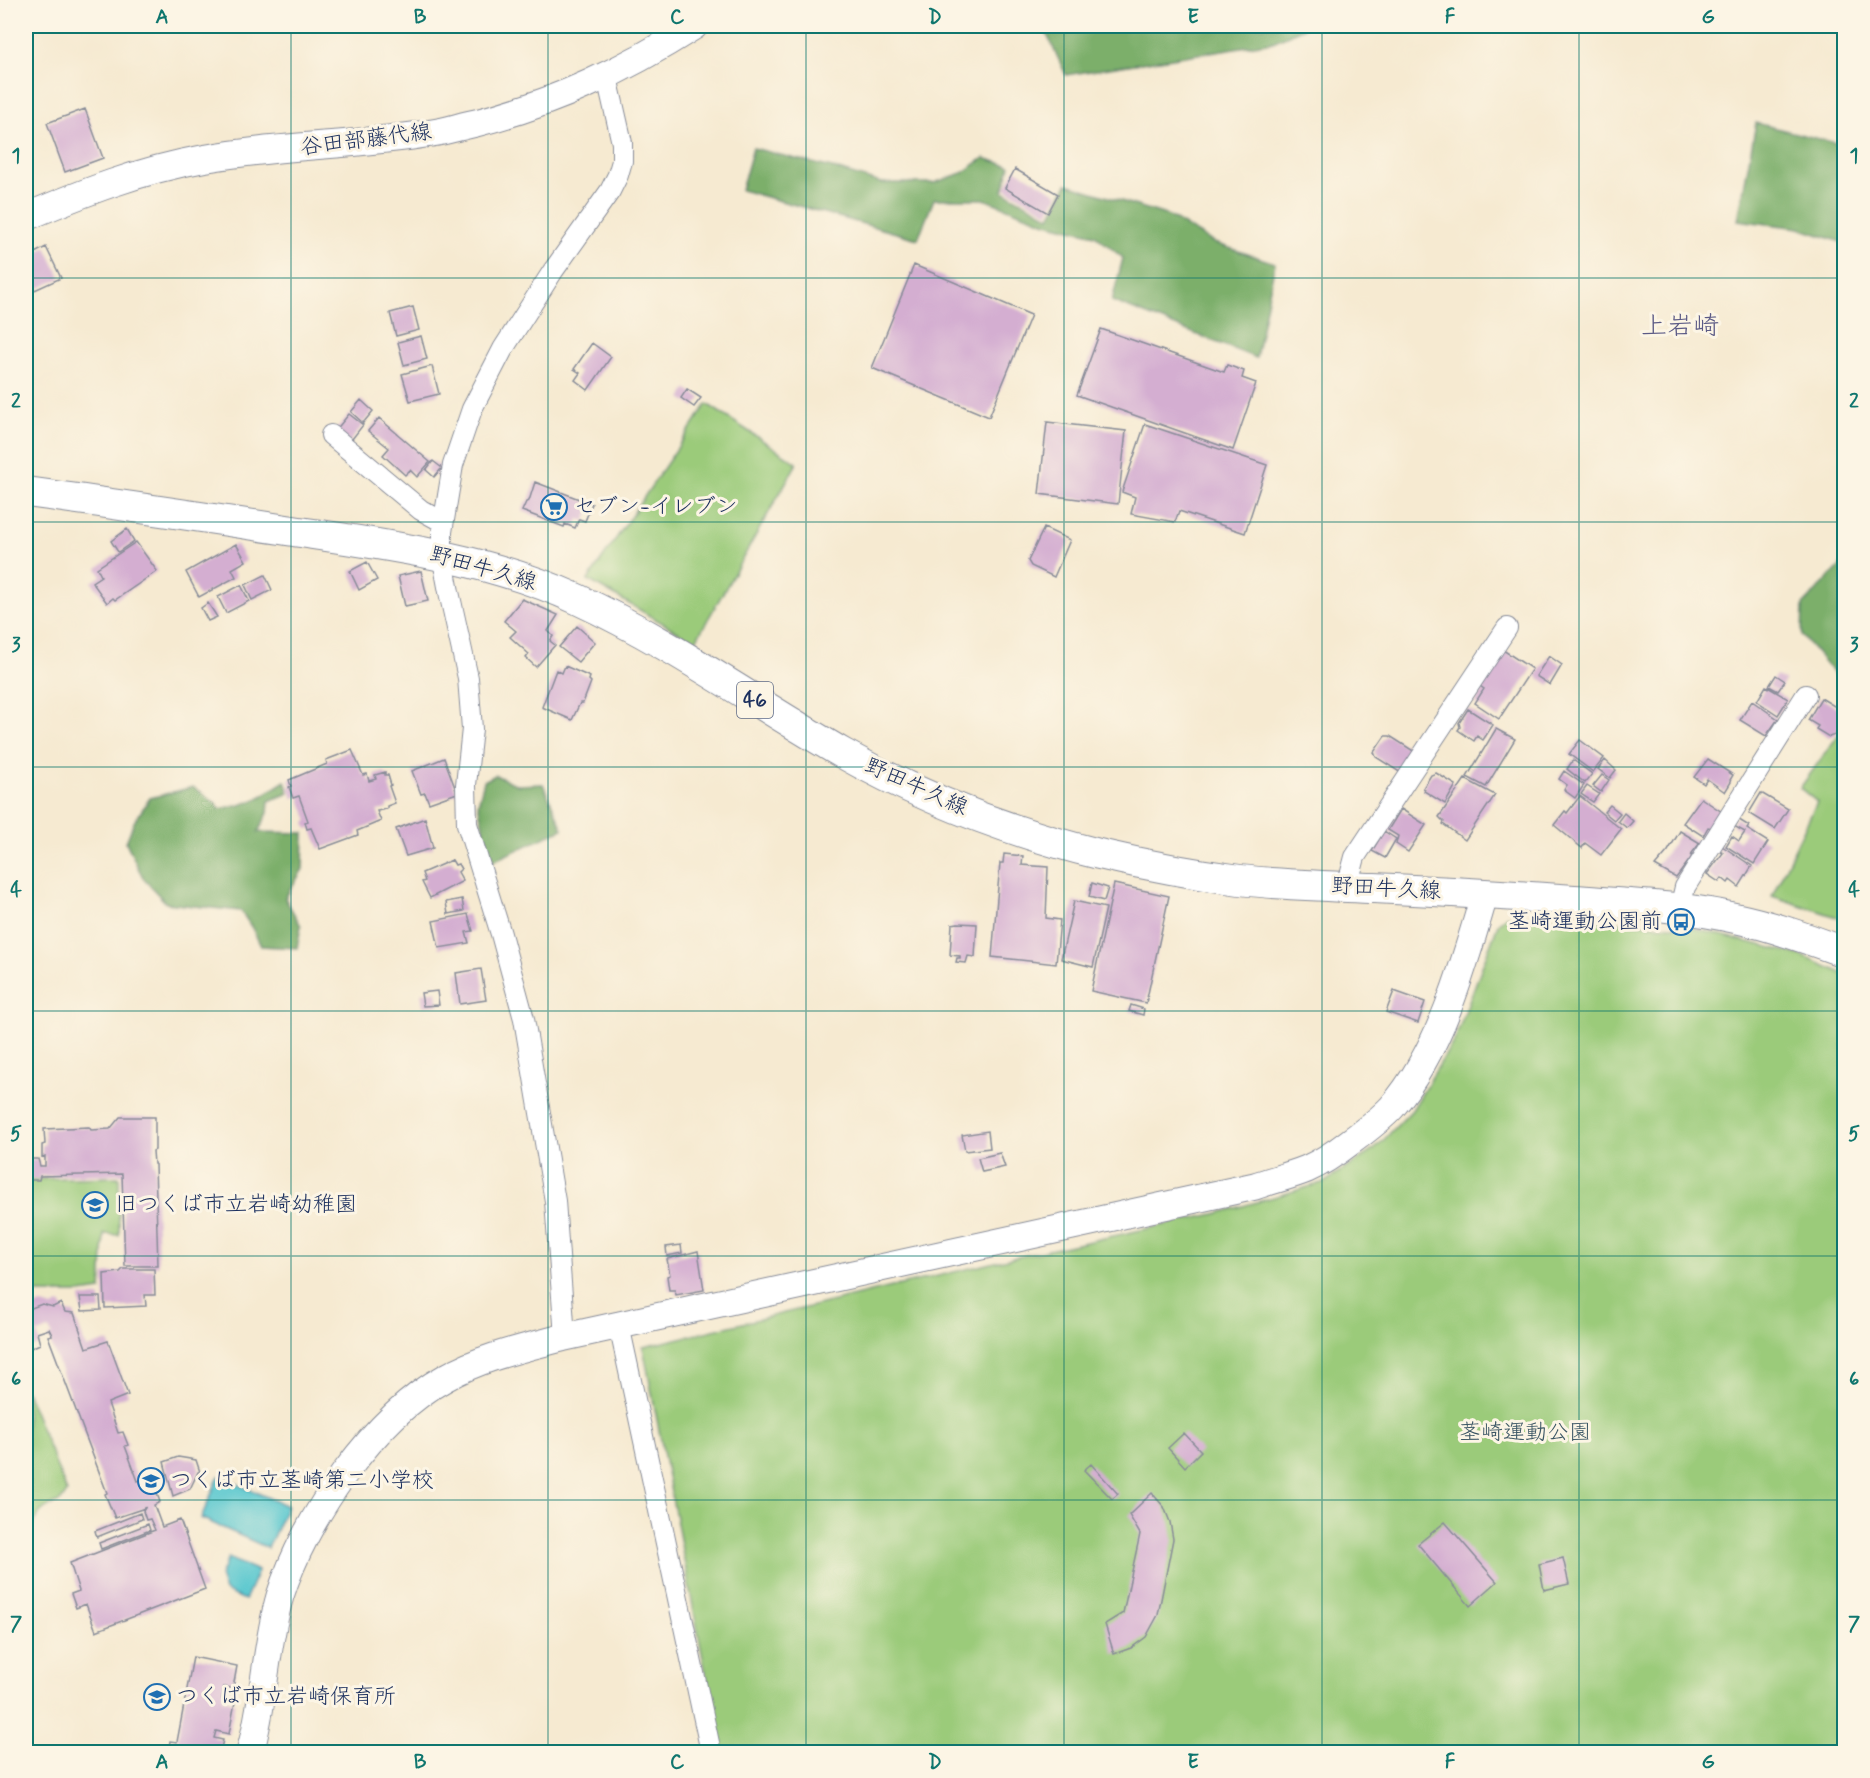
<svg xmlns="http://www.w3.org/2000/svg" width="1870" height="1778" font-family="Mynerve,'Klee One',sans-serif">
  <rect width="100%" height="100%" fill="#fcf5e5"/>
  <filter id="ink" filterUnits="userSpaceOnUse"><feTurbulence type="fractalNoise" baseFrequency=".0167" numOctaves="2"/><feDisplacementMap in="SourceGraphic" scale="12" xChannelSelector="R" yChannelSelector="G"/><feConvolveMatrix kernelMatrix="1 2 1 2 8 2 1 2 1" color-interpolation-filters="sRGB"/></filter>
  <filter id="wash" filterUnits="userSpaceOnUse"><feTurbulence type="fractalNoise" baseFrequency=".008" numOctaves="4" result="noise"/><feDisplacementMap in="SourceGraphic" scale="24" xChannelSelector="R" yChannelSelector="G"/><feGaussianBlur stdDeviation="1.35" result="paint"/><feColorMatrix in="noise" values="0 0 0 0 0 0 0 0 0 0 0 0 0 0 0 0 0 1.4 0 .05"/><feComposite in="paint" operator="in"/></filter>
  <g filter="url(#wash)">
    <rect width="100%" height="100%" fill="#f6ead1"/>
    <path fill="#9bcb7a" stroke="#5b7d6c" stroke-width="1.5" d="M707,404L797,463L695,642L588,580Z
      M1844,727V915L1843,919L1772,896L1817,802L1800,788Z
      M1506,916L1689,927L1800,955L1844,974V1752H721L643,1347L1008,1259L1219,1213L1325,1182L1375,1149L1412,1110L1455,1039L1498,924Z
      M119,1177V1235L104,1234L101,1290L80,1293H30L26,1287V1179Z
      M26,1391L67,1492C59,1507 55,1501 44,1509C32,1518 29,1539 26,1554Z"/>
    <path fill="#7caf6a" stroke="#4c6f64" stroke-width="1.5" d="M1043,26H1308L1273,42L1066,75Z
      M1756,123L1844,145V243L1799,228L1738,220Z
      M753,148L832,168L881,183H934L962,173L984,158L1010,166L1003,191L1050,217L1067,184L1169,216L1214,243L1275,263L1256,358L1112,301L1123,258L1095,235L1046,223L984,199H934L918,239L741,190Z
      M1844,562V685L1802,636L1803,605Z
      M495,775L518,785L543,784L563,829L491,862L478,804L484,781Z
      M285,781L289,793L269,801L268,813L258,832L304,833L303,869L285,898L301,926L297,948L261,946L252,928L241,911L166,903L143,878L126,842L134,822L150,798L193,787L217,804L219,809L240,805L257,799Z"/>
    <path fill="#5ac8cf" stroke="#3a7c96" stroke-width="1.5" d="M219,1476L287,1506L268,1548L201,1518Z
      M228,1558L258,1571L245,1600L225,1591L220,1576Z"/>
    <g id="blocks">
      <path fill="#d4aed1" d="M85,109L103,158L65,172L47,123Z
        M1015,169L1058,194L1048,213L1005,188Z
        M46,247L61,278L26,294L27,257Z
        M914,265L1031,315L989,417L872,368Z
        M413,307L419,330L396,336L390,313Z
        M1101,329L1224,372L1227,365L1244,371L1242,378L1256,383L1233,450L1077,395Z
        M421,336L427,359L404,365L398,342Z
        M592,343L611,357L588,390L575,380L580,373L574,369Z
        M432,366L439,394L410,401L402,374Z
        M687,389L701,398L694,407L681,398Z
        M361,400L373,411L363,423L351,412Z
        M349,414L363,425L349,443L335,431Z
        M379,418L430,462L417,477L410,470L405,475L383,455L389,448L368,431Z
        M1047,422L1126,431L1118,504L1039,494Z
        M1145,424L1267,465L1245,533L1179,511L1175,522L1131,514L1135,497L1122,492Z
        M433,461L442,468L434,477L426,470Z
        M535,482L592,504L585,521L579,519L575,528L565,524L564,527L522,511L526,502L529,501Z
        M1044,528L1070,540L1054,577L1031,566L1028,561Z
        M127,529L134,541L118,552L111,541Z
        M136,542L157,571L115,600L113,598L107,603L92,582L101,576L97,568Z
        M236,544L246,561L232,569L236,577L199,597L186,572Z
        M367,562L377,580L359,590L350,571Z
        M421,571L428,601L405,606L398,576Z
        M265,575L272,590L252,600L245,585Z
        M241,585L249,601L226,613L218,597Z
        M522,599L558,615L548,631L553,636L550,641L555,645L536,667L526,658L529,654L510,637L516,631L504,621Z
        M208,603L217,617L208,621L201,608Z
        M577,626L595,642L578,662L559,647Z
        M1503,650L1532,669L1499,719L1475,703L1484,689L1480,686Z
        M1549,656L1562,665L1550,685L1536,676Z
        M565,666L590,677L589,680L591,682L583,703H580L572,720L542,707L556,670L562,673Z
        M1776,675L1785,681L1778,691L1769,686Z
        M1766,686L1788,699L1778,715L1757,701Z
        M1821,698L1844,712V719L1835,735L1829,737L1816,729L1818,726L1808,720Z
        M1752,701L1778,719L1766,736L1740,720Z
        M1468,709L1493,725L1483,740L1477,736L1474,741L1458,730L1460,727L1459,723Z
        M1496,729L1515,739L1486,787L1467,777Z
        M1385,736H1390L1415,752L1401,773L1376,757L1374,752Z
        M1580,740L1604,758L1593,772L1569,754Z
        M352,750L363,775L367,774L369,781L376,779L375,775L385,772V775H388L391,785L389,786L395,803L387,806V809L377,811L381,821L357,831L358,835L320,849L311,828L307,829L305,822L308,821L299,796L293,798L289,787L291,786L289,780L327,764L326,760Z
        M444,758L457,793L429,803L425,793L421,794L412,771Z
        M1708,759L1733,775L1730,780L1731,782L1725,792L1707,779L1704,784L1694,777Z
        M1573,760L1592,774L1585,783L1567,769Z
        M1605,760L1616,770L1610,778L1598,769Z
        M1564,771L1584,785L1575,798L1564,790L1567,785L1559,779Z
        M1436,773L1456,785L1445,804L1424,791L1425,789L1423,788L1431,775Z
        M1602,775L1609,780L1601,792L1593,786Z
        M1465,779L1495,795L1465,840L1443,824L1444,822L1439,817Z
        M1587,786L1599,794L1593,802L1581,794Z
        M1761,793L1788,809L1775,829L1749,813Z
        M1580,796L1621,829L1601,855L1585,843L1582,848L1554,825L1565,811L1567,813Z
        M1701,798L1722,812L1712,828L1708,827L1703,836L1683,823Z
        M1610,805L1620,813L1614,820L1604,812Z
        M1401,809L1426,825L1408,852L1396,844L1398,836L1388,830Z
        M1624,813L1633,821L1627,828L1618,821Z
        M425,818L433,848L406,856L396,829Z
        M1736,818L1749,826L1747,829L1768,842L1754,864L1726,846L1732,836L1739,841L1745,832L1732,825Z
        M1384,831L1396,839L1385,858L1372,851Z
        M1680,831L1700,843L1692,853L1691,858L1676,878L1655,866L1668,851Z
        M1719,844L1752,866L1739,887L1730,880L1728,883L1722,878L1719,882L1707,874L1723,853L1716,849Z
        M1004,854L1023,856L1022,865L1048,867L1046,918L1060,920L1056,964L992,957L1000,863H1003Z
        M452,860L455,865L458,864L461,869L458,872L463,881L430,898L422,882L425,881L422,873Z
        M1092,883L1108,888L1104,901L1089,897Z
        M1114,884L1169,896L1146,1003L1091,991Z
        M462,899L464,911L448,914L446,902Z
        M1074,901L1106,908L1093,967L1061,959Z
        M468,914L473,931L466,932L469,943L439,948L433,921Z
        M958,923L977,924L975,957L968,956L966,963L956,962L957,958H960V956L950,955L952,924Z
        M481,969L486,1000L460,1004L456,973Z
        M437,991L439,1005L423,1006L421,993Z
        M1394,991L1425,1002L1418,1023L1386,1012Z
        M1131,1005L1144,1009L1143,1015L1129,1011Z
        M120,1117H155V1150L153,1151L154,1164H155L158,1266H125L122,1174L40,1176L39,1180H26V1159H38L40,1166H45V1156L42,1157V1145L45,1144L44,1129L89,1127L91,1130L110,1129Z
        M988,1131L990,1148L965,1151L962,1135Z
        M1000,1153L1005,1167L982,1172L978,1158Z
        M681,1245L682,1253L667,1256L666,1247Z
        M698,1251L704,1290L676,1295L675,1290H669L667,1276L670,1275L667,1259Z
        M123,1269H154L155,1295H145L146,1306L105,1308L104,1274L120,1272Z
        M80,1297H100L101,1310L82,1311Z
        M61,1303L65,1312L74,1313L86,1348L108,1341L128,1395L108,1403L118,1433L123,1432L128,1445L125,1446L138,1481L151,1477L160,1502L154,1505L162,1527L180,1520L205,1589L96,1631L86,1604L76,1608L71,1594L79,1591L70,1563L155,1530L150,1519L146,1520L143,1511L145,1508L115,1518L105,1494L107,1493L48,1336L52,1335L49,1329L37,1333L40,1344L26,1350V1310L42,1304L53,1307Z
        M1184,1433L1201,1451L1185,1467L1168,1448Z
        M178,1457L196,1460L200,1472H198L190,1489L173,1496L164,1462Z
        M1091,1464L1118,1494L1112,1499L1084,1470Z
        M1152,1493L1164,1507L1170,1522L1173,1539L1158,1615L1146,1637L1131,1648L1114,1654L1105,1624L1123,1613L1140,1534L1129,1515Z
        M140,1513L142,1519L97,1537L95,1531Z
        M1445,1522L1497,1582L1470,1606L1418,1544Z
        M148,1524L150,1530L101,1549L99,1543Z
        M1563,1558L1569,1584L1544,1590L1539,1564Z
        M193,1657L237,1666L233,1688L224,1687L222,1699L235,1702L229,1734L216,1731L214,1738L223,1740L220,1752H168L170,1741L177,1742Z"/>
    </g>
  </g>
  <g filter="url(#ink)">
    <use href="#blocks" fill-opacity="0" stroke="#888c98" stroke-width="1.5"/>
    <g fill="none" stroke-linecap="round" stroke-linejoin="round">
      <defs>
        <path id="street" d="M331,435L421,510L443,522
          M1347,887L1355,857L1507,628
          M1680,908L1685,887L1806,695
          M619,1325L711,1752
          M565,1337L555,1201L524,1019L501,934L467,824L466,785L472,729L468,678L449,592L442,555V532L453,465L472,409L503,349L553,271L610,191L618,175L622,161V143L607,77"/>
        <path id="secondary" d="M26,217C82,193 141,170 202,159C277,145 356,146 432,133C446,131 461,126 476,123C557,102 623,71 694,26
          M250,1752C265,1701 265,1647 280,1596C304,1519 374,1417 445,1378C482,1357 524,1348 565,1337L1255,1186C1272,1180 1290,1176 1307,1169C1323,1162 1337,1152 1350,1142C1365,1131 1380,1120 1392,1107C1440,1052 1465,962 1485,893"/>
        <path id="primary" d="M26,492C117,504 208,518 300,532C394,546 490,559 577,599C670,642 754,702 842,753C922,798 1010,832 1099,854C1146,865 1193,874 1240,880C1284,885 1329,886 1374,888C1441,891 1507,895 1574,900C1628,904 1683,906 1735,918C1773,926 1809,939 1844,952"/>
      </defs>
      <use href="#street" stroke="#888c98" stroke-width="22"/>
      <use href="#secondary" stroke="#888c98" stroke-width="29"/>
      <use href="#primary" stroke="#888c98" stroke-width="32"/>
      <use href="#street" stroke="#fff" stroke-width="20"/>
      <use href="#secondary" stroke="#fff" stroke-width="27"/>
      <use href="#primary" stroke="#fff" stroke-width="30"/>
    </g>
  </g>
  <path fill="none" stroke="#0f766e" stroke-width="1.5" stroke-opacity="0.55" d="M291,26V1752M548,26V1752M806,26V1752M1064,26V1752M1322,26V1752M1579,26V1752M26,278H1844M26,522H1844M26,767H1844M26,1011H1844M26,1256H1844M26,1500H1844"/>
  <defs>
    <symbol id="supermarket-ring" viewBox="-11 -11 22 22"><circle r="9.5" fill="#fcf5e5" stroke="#1f6fb2" stroke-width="1.5"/><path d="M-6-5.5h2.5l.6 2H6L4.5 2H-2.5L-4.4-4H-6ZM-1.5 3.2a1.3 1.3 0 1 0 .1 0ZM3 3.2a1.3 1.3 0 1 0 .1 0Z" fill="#1f6fb2"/></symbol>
    <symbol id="bus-ring" viewBox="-11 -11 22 22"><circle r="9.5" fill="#fcf5e5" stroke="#1f6fb2" stroke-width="1.5"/><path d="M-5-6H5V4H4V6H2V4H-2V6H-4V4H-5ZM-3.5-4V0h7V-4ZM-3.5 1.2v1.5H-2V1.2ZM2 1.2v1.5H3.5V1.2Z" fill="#1f6fb2"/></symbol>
    <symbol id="school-ring" viewBox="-11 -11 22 22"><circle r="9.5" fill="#fcf5e5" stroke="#1f6fb2" stroke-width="1.5"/><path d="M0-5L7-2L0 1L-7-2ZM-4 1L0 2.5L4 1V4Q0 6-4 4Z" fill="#1f6fb2"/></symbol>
  </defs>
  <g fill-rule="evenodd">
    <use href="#supermarket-ring" x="539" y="492" width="30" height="30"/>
    <use href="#bus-ring" x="1666" y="907" width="30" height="30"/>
    <use href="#school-ring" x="80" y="1190" width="30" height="30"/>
    <use href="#school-ring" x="136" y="1466" width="30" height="30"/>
    <use href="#school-ring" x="142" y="1682" width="30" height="30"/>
  </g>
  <g text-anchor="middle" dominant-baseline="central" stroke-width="6" stroke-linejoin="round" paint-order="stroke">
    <rect fill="#fcf5e5" stroke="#5e6a86" stroke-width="1.5" x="737" y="682" width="36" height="36" rx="4.5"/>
    <g font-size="21" font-weight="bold" fill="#1b2f5e">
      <text x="755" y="700">46</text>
    </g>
    <g font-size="22" fill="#1b2f5e" stroke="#fcf5e5">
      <text transform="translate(366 140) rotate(-7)">谷田部藤代線</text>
      <text transform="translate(483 569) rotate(16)">野田牛久線</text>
      <text transform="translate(916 787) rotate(24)">野田牛久線</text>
      <text transform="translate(1386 889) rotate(3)">野田牛久線</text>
    </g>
    <g font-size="22" fill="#1b2f5e" stroke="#fcf5e5" text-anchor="start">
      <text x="574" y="507">セブン-イレブン</text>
      <text x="1662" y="922" text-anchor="end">茎崎運動公園前</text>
      <text x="115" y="1205">旧つくば市立岩崎幼稚園</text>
      <text x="170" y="1481">つくば市立茎崎第二小学校</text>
      <text x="176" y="1697">つくば市立岩崎保育所</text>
    </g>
    <g font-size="22" fill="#3b5665" stroke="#fcf5e5">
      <text x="1525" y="1433">茎崎運動公園</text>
    </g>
    <g font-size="26" fill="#5c5b86" stroke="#fcf5e5">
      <text x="1680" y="327">上岩崎</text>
    </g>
  </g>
  <rect width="1870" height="1778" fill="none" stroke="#fcf5e5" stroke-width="66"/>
  <rect x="33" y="33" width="1804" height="1712" fill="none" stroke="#0f766e" stroke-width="2"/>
  <g font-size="20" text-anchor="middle" font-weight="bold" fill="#0f766e">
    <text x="162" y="23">A</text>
    <text x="420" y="23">B</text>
    <text x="677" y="23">C</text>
    <text x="935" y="23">D</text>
    <text x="1193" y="23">E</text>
    <text x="1450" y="23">F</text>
    <text x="1708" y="23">G</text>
    <text x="16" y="162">1</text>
    <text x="1854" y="162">1</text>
    <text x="16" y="407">2</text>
    <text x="1854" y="407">2</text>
    <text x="16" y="651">3</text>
    <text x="1854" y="651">3</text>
    <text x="16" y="896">4</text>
    <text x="1854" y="896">4</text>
    <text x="16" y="1140">5</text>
    <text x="1854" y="1140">5</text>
    <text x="16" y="1385">6</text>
    <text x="1854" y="1385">6</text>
    <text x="16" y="1630">7</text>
    <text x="1854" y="1630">7</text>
    <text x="162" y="1768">A</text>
    <text x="420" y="1768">B</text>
    <text x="677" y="1768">C</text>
    <text x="935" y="1768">D</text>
    <text x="1193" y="1768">E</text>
    <text x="1450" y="1768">F</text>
    <text x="1708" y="1768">G</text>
  </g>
</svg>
